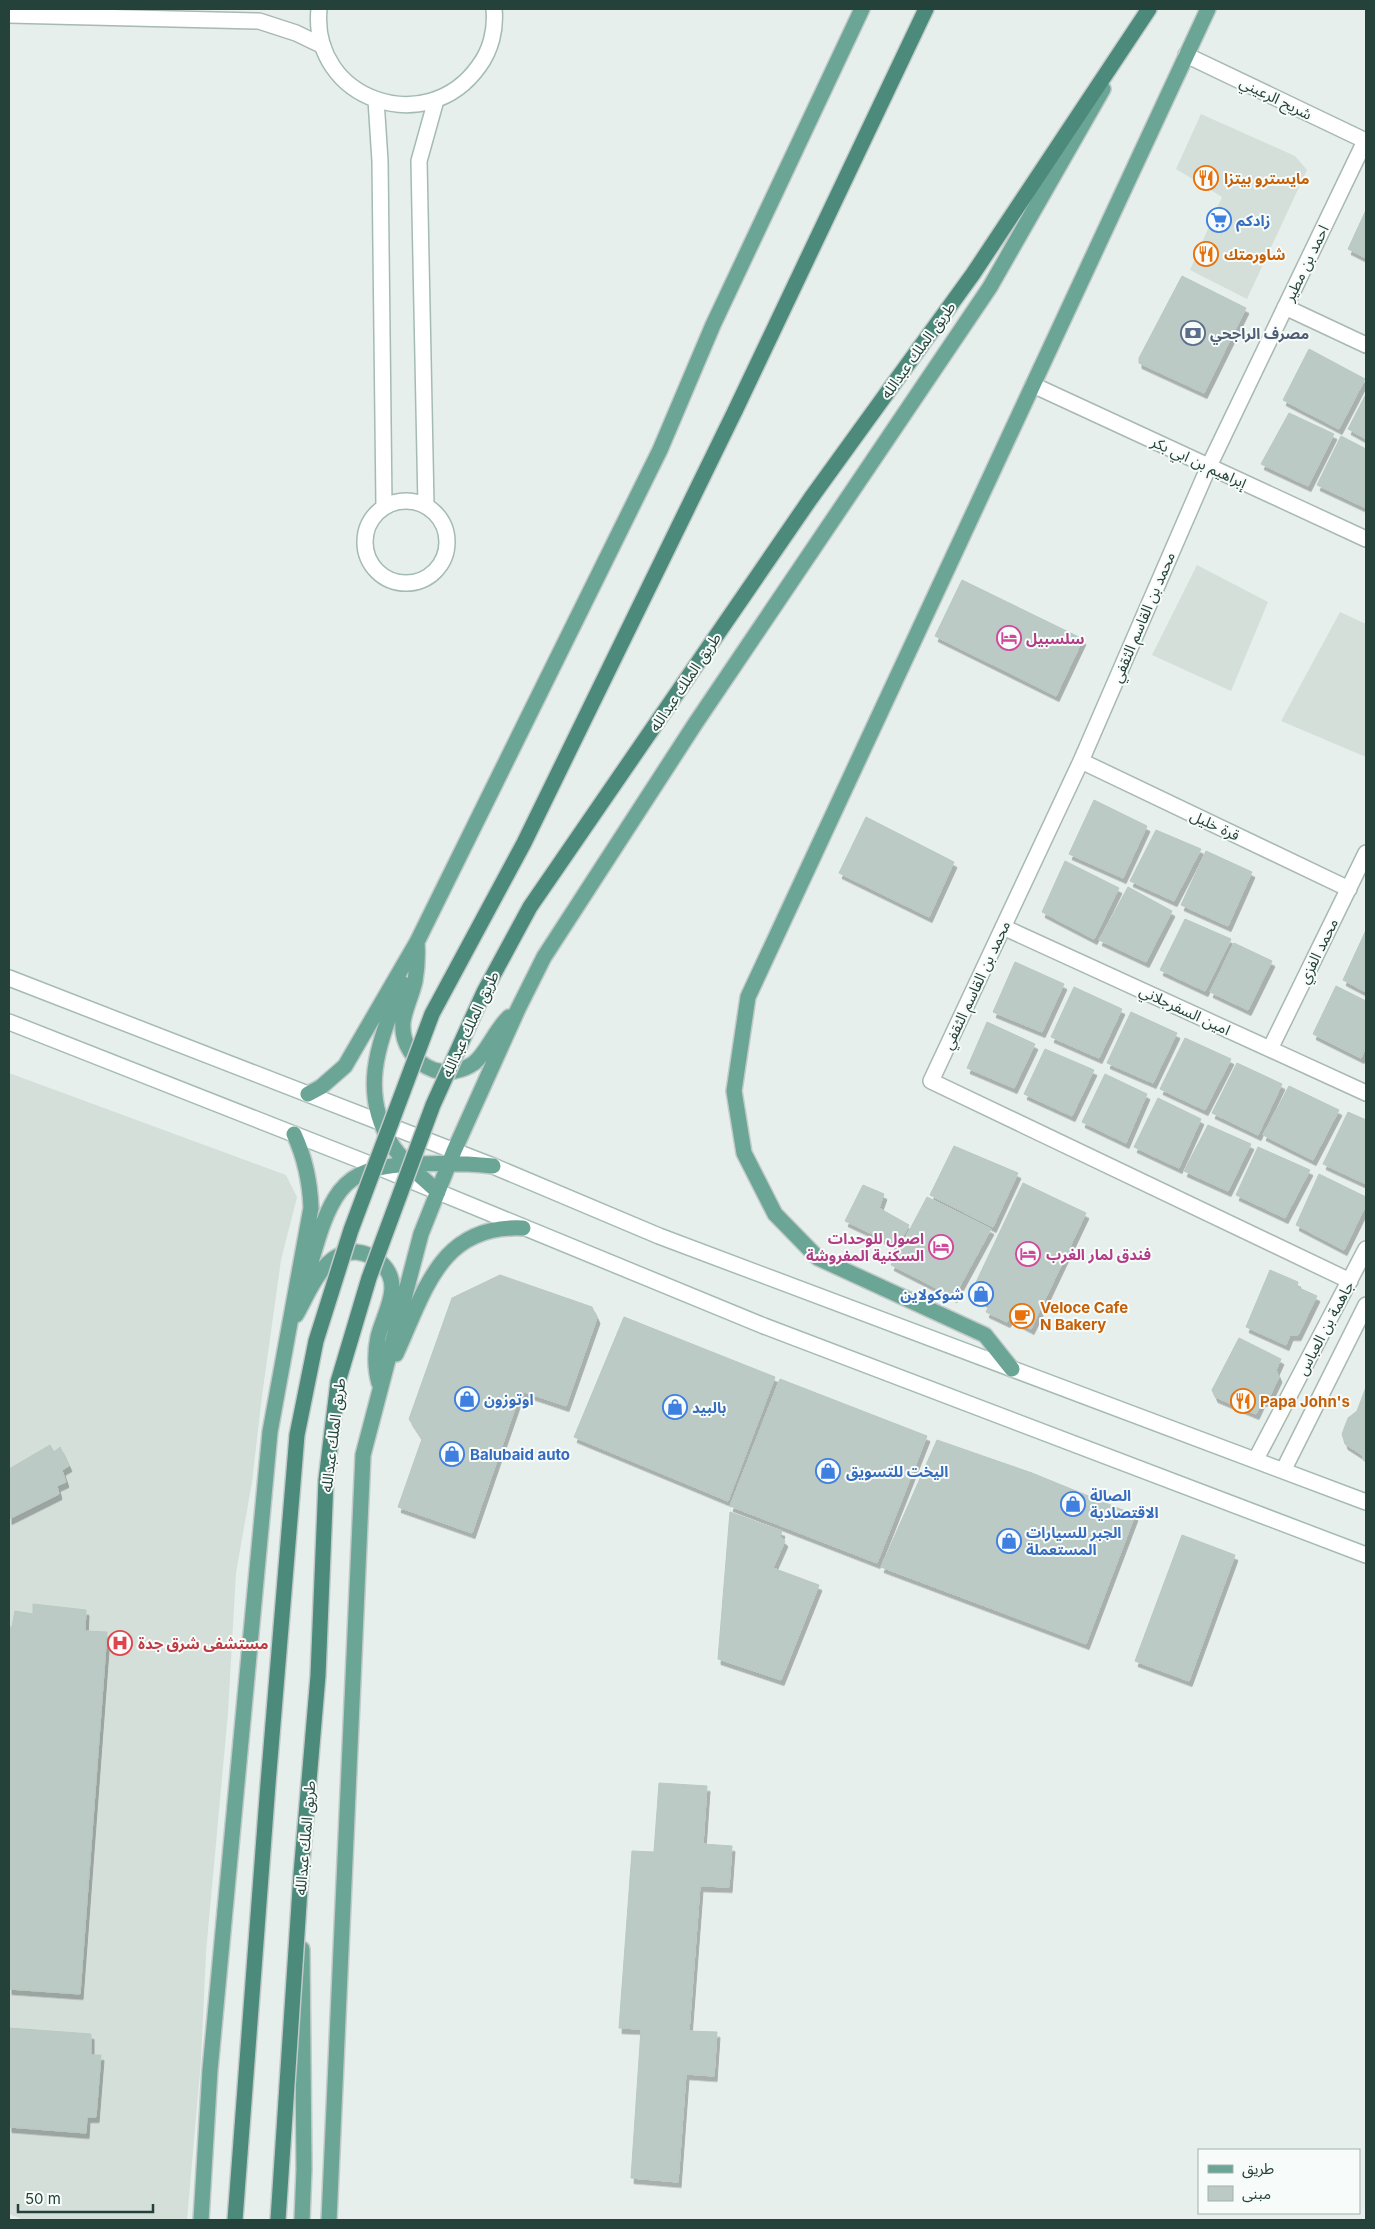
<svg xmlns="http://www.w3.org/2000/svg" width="1375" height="2229" font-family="Inter,'Noto Sans Arabic',sans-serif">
  <defs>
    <filter id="shadow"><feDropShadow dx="3" dy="5.5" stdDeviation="0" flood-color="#0004"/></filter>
  </defs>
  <rect width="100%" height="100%" fill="#e6efeb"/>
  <path fill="#d4dfda" d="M1201,114L1295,156L1307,170L1247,299L1190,270L1222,197L1176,169Z
    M1197,565L1268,602L1231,691L1152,655Z
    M1340,612L1366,624V757L1281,721Z
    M9,1073L286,1175L297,1197L281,1260L262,1396L252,1482L236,1573L228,1713L206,1952L201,2061L187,2220H24L9,2214Z"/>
  <path fill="#bbcac4" stroke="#b8c9c2" filter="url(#shadow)" d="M1366,210V258L1348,249Z
    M1182,276L1246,308L1204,393L1139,363V358Z
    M1309,349L1365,379L1339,429L1283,400Z
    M1366,394V439L1348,429Z
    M1289,413L1334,434L1308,486L1261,464Z
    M1341,436L1366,449V508L1317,485Z
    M962,580L1083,639L1056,696L935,636Z
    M1094,800L1147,826L1123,878L1069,854Z
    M866,817L954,862L929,917L839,873Z
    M1156,830L1201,849L1174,901L1130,881Z
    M1206,851L1252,872L1228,926L1181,905Z
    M1065,861L1119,888L1094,939L1042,912Z
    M1128,887L1172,911L1146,962L1099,940Z
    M1185,919L1231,939L1205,991L1160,970Z
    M1366,930V992L1343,980Z
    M1234,943L1272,961L1248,1010L1210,992Z
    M1015,962L1064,984L1042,1032L993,1012Z
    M1336,986L1366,1001V1047L1361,1058L1313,1034Z
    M1074,987L1122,1009L1099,1058L1051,1037Z
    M1131,1012L1177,1033L1153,1083L1107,1063Z
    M987,1022L1035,1044L1014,1088L967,1068Z
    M1185,1038L1231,1059L1205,1110L1160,1089Z
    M1045,1049L1094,1070L1072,1116L1024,1094Z
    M1237,1063L1282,1084L1258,1135L1212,1113Z
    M1105,1074L1147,1094L1126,1143L1082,1122Z
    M1289,1086L1339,1110L1313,1160L1263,1135Z
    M1158,1098L1201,1119L1179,1168L1134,1147Z
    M1348,1112L1366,1120V1184L1323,1164Z
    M1208,1125L1251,1144L1228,1191L1184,1171Z
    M954,1146L1018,1173L993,1227L930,1195Z
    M1258,1147L1310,1170L1285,1218L1236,1195Z
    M1319,1174L1366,1197V1205L1344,1250L1296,1225Z
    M1023,1183L1086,1213L1031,1329L1010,1318L1007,1322L986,1312L990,1304L970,1295Z
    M863,1185L884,1194L879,1208L909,1225L898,1246L845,1221Z
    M927,1197L991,1229L954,1297L891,1265Z
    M1270,1270L1298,1282L1297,1287L1317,1296L1298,1335H1290L1286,1345L1246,1327Z
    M500,1275L592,1307L597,1318L566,1406L521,1391L472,1533L398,1507L422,1439L409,1419L452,1298Z
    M624,1317L775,1377L728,1501L574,1437Z
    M1239,1338L1281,1359L1276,1370L1279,1377L1268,1400L1262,1401L1256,1414L1215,1397L1212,1390Z
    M780,1379L927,1436L877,1563L730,1506Z
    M1366,1387V1461H1364L1362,1455L1345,1444L1342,1434L1348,1418L1357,1411Z
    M937,1440L1032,1473L1135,1515L1086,1644L881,1567Z
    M50,1445L54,1452L60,1447L69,1466L62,1470L66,1482L57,1486L59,1494L9,1519V1469Z
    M730,1512L782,1531L780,1537L785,1541L773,1568L819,1585L781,1680L718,1659Z
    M1182,1535L1235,1555L1189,1681L1135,1661Z
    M33,1604L86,1610L85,1631L107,1632L80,1994L9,1989V1627H12L15,1611L33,1614Z
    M659,1783L707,1786L703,1844L732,1846L729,1887L700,1886L689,2031L717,2032L714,2076L686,2074L678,2182L631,2178L641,2029L619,2028L632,1851L654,1852Z
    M9,2028L91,2034V2055H101L96,2117H87L86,2133L9,2127Z"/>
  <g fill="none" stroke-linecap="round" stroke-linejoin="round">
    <defs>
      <path id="minor" d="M9,15L259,21L296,33L323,46
        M1186,55L1366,141
        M1285,307L1366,345
        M1033,385L1366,539
        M1081,761L1349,889
        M1003,927L1366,1093
        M1270,1049L1366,853
        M1350,1281L931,1081L1081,761L1209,466L1365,141
        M1256,1459L1366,1249
        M1284,1469L1366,1305"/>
      <path id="secondary" d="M319,9C310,100 427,140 479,66C491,50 496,29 494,9
        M376,100L380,161L384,506
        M365 542a41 41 0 1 1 82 0a41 41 0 1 1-82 0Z
        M426,506L419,161L436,100
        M9,978L493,1166L659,1236L1366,1502
        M9,1022L380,1168L764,1326L1366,1555"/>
      <path id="primary" d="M417,943C418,956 417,969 415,981C412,995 405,1008 403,1022C401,1043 414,1063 434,1070C447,1074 463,1071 474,1063C487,1053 495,1030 509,1017
        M402,983C381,1039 357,1088 392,1145C403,1162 423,1178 438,1192
        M308,1094L321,1087L345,1066L417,942L660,450L713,325L862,9
        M306,1279C315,1251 322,1215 340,1191C347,1182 357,1175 368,1171C396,1161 463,1163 493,1166
        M296,1315C310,1291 323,1251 356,1252C366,1253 373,1256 380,1262C405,1284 384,1312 378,1337C375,1352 375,1368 379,1383
        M396,1354C425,1291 440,1224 523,1228
        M1012,1369L985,1335L818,1258L775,1214L744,1153L734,1091L748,997L1208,9
        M201,2220L210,2070L270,1432L311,1208C310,1181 305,1158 294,1134
        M302,2220L304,2169L302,1949
        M329,2220L363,1455L421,1234L454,1151L518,1009L544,957L695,724L990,287L1103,89"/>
      <path id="trunk" d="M735,411L926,9
        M811,498L973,274L1149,9"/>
    </defs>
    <use href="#minor" stroke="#a8b8b2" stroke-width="18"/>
    <use href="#secondary" stroke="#a4bbb3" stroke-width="18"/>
    <use href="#primary" stroke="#c2cac8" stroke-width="18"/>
    <use href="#trunk" stroke="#c2cac8" stroke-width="18"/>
    <use href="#minor" stroke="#fff" stroke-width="15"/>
    <use href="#secondary" stroke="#fff" stroke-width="15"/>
    <use href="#primary" stroke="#6aa596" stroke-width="15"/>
    <use href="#trunk" stroke="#4c8a7c" stroke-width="15"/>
    <defs>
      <path id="trunk-bridge" d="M235,2220L268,1784L297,1435L316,1341L351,1230L432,1014L524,843L735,411
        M278,2220L301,1874L318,1676L326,1480L338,1382L369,1278L433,1105L484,992L530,907L811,498"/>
    </defs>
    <use href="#trunk-bridge" stroke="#c2cac8" stroke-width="18" stroke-linecap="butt"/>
    <use href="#trunk-bridge" stroke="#4c8a7c" stroke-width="15"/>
  </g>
  <defs>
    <symbol id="restaurant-ring" viewBox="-11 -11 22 22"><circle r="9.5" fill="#f7fbf9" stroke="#e8710a" stroke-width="1.5"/><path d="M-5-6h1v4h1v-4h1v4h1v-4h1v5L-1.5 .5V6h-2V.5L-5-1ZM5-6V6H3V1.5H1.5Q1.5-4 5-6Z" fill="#e8710a"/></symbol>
    <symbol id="supermarket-ring" viewBox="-11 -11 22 22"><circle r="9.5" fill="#f7fbf9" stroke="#3f7fe0" stroke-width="1.5"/><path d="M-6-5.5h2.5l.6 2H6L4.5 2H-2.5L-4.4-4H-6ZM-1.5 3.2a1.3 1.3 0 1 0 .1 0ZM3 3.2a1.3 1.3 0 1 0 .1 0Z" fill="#3f7fe0"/></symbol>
    <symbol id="bank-ring" viewBox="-11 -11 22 22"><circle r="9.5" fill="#f7fbf9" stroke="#5c6f8a" stroke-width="1.5"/><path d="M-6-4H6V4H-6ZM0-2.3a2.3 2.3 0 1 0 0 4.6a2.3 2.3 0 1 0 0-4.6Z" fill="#5c6f8a"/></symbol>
    <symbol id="hotel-ring" viewBox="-11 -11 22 22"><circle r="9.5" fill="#f7fbf9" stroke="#d1479c" stroke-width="1.5"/><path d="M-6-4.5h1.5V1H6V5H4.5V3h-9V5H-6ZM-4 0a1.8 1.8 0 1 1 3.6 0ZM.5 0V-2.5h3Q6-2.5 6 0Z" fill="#d1479c"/></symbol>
    <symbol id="shop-ring" viewBox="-11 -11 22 22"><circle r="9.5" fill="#f7fbf9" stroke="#3f7fe0" stroke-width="1.5"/><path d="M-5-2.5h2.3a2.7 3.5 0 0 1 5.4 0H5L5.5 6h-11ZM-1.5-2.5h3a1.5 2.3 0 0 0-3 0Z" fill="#3f7fe0"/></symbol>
    <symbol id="cafe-ring" viewBox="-11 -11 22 22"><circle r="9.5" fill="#f7fbf9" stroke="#e8710a" stroke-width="1.5"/><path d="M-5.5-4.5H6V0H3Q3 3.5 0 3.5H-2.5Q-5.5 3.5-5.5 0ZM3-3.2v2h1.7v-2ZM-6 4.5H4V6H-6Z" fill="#e8710a"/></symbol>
    <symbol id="hospital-ring" viewBox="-11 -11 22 22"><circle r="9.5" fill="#f7fbf9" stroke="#e0444e" stroke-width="1.5"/><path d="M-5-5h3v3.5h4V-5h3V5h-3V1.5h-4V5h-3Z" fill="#e0444e"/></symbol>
  </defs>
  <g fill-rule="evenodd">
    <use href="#restaurant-ring" x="1192" y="164" width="28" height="28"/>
    <use href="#supermarket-ring" x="1205" y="206" width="28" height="28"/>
    <use href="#restaurant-ring" x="1192" y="240" width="28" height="28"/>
    <use href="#bank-ring" x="1179" y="319" width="28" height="28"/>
    <use href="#hotel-ring" x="995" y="624" width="28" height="28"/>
    <use href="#hotel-ring" x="927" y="1233" width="28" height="28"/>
    <use href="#hotel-ring" x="1014" y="1240" width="28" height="28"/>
    <use href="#shop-ring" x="967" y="1280" width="28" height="28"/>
    <use href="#cafe-ring" x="1008" y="1302" width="28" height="28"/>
    <use href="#shop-ring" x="453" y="1385" width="28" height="28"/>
    <use href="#restaurant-ring" x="1229" y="1387" width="28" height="28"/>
    <use href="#shop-ring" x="661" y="1393" width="28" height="28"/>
    <use href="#shop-ring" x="438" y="1440" width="28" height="28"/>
    <use href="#shop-ring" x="814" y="1457" width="28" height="28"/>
    <use href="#shop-ring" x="1059" y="1490" width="28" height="28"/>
    <use href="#shop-ring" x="995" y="1527" width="28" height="28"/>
    <use href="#hospital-ring" x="106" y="1629" width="28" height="28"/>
  </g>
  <g text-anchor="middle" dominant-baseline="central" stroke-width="4" stroke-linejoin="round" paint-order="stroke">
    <g font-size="15" fill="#24423a" stroke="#f7fbf9">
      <text transform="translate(1276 98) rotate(26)">شريح الرعيني</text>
      <text transform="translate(1306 263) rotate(-64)">احمد بن مطير</text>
      <text transform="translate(918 350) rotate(-54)">طريق الملك عبدالله</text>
      <text transform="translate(1199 462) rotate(25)">إبراهيم بن ابي بكر</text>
      <text transform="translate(1143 617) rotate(-67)">محمد بن القاسم الثقفي</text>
      <text transform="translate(685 682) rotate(-56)">طريق الملك عبدالله</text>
      <text transform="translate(1215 825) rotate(25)">قرة خليل</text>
      <text transform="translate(1318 951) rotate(-64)">محمد الفزي</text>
      <text transform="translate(976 985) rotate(-65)">محمد بن القاسم الثقفي</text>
      <text transform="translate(1185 1010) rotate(25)">امين السفرجلاني</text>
      <text transform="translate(470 1024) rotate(-65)">طريق الملك عبدالله</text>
      <text transform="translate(1325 1328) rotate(-62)">جاهمة بن العباس</text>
      <text transform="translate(333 1435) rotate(-83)">طريق الملك عبدالله</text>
      <text transform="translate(305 1838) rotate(-85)">طريق الملك عبدالله</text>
    </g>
    <g font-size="15" font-weight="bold" fill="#c56008" stroke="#f7fbf9" text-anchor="start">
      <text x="1224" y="178">مايسترو بيتزا</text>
      <text x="1224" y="254">شاورمتك</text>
      <text x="1040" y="1307">Veloce Cafe<tspan x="1040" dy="17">N Bakery</tspan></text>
      <text x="1260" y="1401">Papa John's</text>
    </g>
    <g font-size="15" font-weight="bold" fill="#366cbe" stroke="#f7fbf9" text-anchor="start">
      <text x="1236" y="220">زادكم</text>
      <text x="964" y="1294" text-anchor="end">شوكولاين</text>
      <text x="484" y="1399">اوتوزون</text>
      <text x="692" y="1407">بالبيد</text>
      <text x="470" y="1454">Balubaid auto</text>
      <text x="846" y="1471">اليخت للتسويق</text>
      <text x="1090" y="1495">الصالة<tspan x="1090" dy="17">الاقتصادية</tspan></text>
      <text x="1026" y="1532">الجبر للسيارات<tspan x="1026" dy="17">المستعملة</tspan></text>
    </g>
    <g font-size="15" font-weight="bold" fill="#4e5e75" stroke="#f7fbf9" text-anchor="start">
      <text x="1210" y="333">مصرف الراجحي</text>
    </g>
    <g font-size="15" font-weight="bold" fill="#b23c85" stroke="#f7fbf9" text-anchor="start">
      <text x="1026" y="638">سلسبيل</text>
      <text x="924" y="1238" text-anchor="end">اصول للوحدات<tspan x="924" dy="17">السكنية المفروشة</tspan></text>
      <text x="1046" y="1254">فندق لمار الغرب</text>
    </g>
    <g font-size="15" font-weight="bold" fill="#be3a42" stroke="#f7fbf9" text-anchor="start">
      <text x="138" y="1643">مستشفى شرق جدة</text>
    </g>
  </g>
  <rect width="1375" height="2229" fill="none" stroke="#24423a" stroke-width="20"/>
  <rect x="1198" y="2149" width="162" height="65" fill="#f7fbf9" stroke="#a3b1ad"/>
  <rect x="1208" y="2165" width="25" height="8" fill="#6aa596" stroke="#a3b1ad"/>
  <text x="1242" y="2174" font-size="15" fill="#24423a">طريق</text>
  <rect x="1208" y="2186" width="25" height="15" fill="#bbcac4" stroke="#a3b1ad"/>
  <text x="1242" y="2199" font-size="15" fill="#24423a">مبنى</text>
  <path d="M18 2204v8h135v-8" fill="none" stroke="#24423a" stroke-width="2.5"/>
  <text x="25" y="2204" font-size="15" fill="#24423a" stroke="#f7fbf9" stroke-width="4" paint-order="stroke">50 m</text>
</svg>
